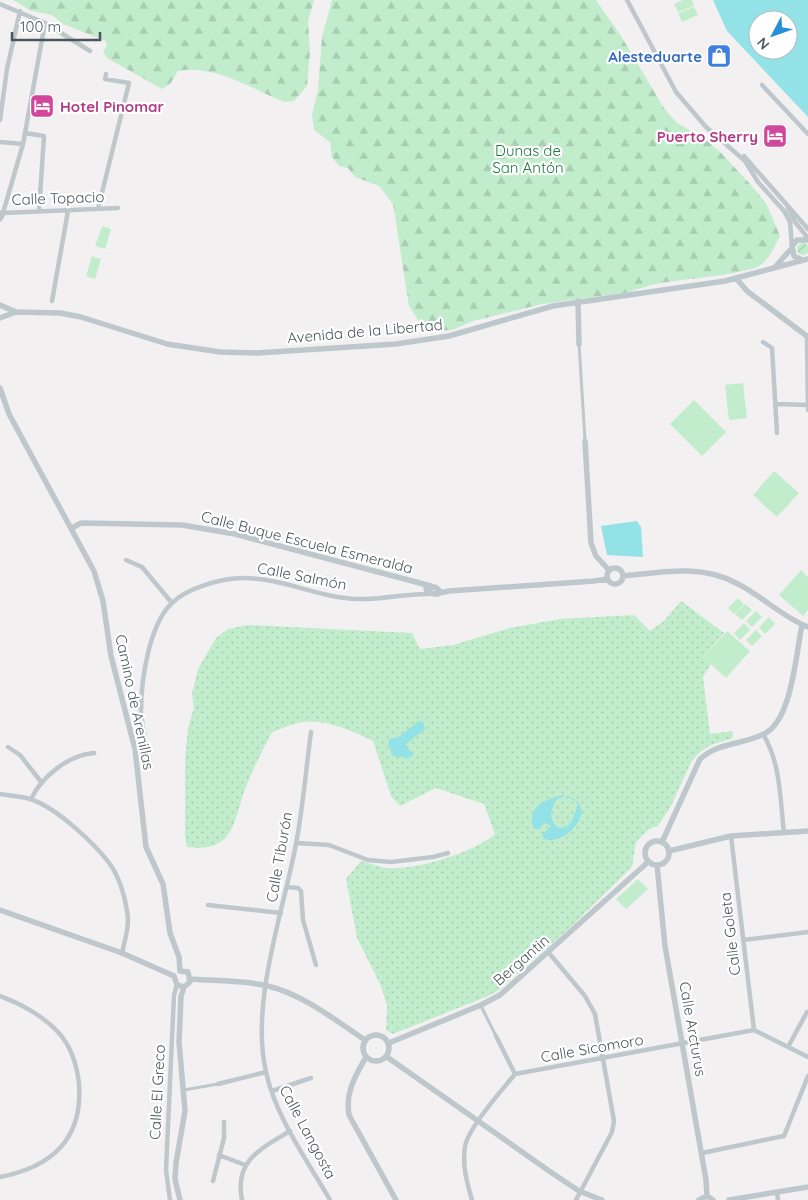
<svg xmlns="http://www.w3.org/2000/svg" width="808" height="1200" font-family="Quicksand,sans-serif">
  <defs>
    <pattern id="grass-dots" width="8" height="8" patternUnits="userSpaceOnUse" patternTransform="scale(1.25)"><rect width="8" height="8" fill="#c2edcc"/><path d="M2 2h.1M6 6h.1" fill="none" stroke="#a8cdb2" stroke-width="1.8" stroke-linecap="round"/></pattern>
    <pattern id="forest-firs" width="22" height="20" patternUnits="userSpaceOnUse" patternTransform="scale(1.25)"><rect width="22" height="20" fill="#c2edcc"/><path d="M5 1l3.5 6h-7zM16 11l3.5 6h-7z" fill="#a8cdb2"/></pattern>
    <pattern id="garden-furrows" width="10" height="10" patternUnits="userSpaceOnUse" patternTransform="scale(1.25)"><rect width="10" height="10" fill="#c2edcc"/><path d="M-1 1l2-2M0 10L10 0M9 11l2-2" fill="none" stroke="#a8cdb2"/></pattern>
  </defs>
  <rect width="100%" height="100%" fill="#f3f0f1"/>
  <path fill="url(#grass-dots)" d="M681,601L724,633L703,657L711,664L703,677L710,734L732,731L733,738L711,745L700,752L691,762L672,804L658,826L649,829L636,842L632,867L572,926L499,990L488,996L393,1034L386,1030L387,1006L381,986L357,938L346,879L361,861C369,863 379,867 387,868C414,871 475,852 495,834L484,804L436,788L400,806L391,796L373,741C353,731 321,717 298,723C289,725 281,729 272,732C262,751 253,769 245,789C233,822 235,853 187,847L185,837V759L188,729L194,707L192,694L198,669L216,638L228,629L248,625L412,633L420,649L453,645L510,628L560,619L634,615L650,631L664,621Z"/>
  <path fill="url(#forest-firs)" d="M13,0H314L308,21L310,51L307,86L294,101L284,102C252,89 214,64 178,71L170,84L162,89L107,58L103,51L107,46L106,41L63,24L52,15L31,11Z
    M332,0H596L621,36L664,108L677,123L705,139L721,153L751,185L766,203L780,236C775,245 771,256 763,263C757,269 746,270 738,272C703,280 663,278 630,292L542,304L473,321L452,330L435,331L423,328L409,306L393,204L379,186L355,177L348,168L339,166L332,157L330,142L314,130L312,115L318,90L322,37Z"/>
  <path fill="url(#garden-furrows)" d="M797 249a6 6 0 1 1 12 0a6 6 0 1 1-12 0Z"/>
  <path fill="#c2edcc" d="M683,0H692L694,6L678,12L674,4Z
    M694,7L698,15L682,22L678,13Z
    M102,226L111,229L105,249L95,246Z
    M92,256L101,259L95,279L86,276Z
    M743,383L747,418L729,420L725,385Z
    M694,400L726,432L702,456L670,424Z
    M774,471L799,493L777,517L753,495Z
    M801,570L808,577V610L803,616L779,595Z
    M738,598L744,604L734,614L728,608Z
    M745,604L752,610L742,620L735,614Z
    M756,611L762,617L752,627L746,621Z
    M769,617L775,624L765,634L759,627Z
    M744,623L750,630L740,640L734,633Z
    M756,630L762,636L752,646L746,640Z
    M727,631L750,651L726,678L703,657Z
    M638,879L648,889L626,909L616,899Z"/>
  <path fill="#92e2e7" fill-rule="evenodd" d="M713,0H808V117L727,31ZM758,20H788V50H758Z
    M637,521L641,527L643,557L607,555L601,526Z
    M419,721L423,723L425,729L406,744L407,748L413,753V756L407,758L393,756L388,744L390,739L400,736Z
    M563,795C604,803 567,847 544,839L542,835L551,826L545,823L539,829H534C525,808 545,799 563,795ZM565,796L576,801L578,806C573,816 573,828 559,828C548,821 550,810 556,800Z"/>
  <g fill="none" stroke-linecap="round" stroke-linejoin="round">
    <path stroke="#bdc7cc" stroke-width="3" d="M579,344L585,440
      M481,1006L496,1036
      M184,1090L218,1084"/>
    <path stroke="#bdc7cc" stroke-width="4.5" d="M627,0L676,92L706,127L745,161L758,182L784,211L790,222L792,246
      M0,4L45,23L90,51
      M45,23L23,144L3,213L118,208
      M762,85L808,134
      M0,120L7,69L20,11
      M25,133L44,136L39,211
      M0,142L23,144
      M744,156L808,229
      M788,208L795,222L808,238
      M98,209L129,83L105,79L106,74
      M52,301L68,211
      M807,336L808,410
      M763,342L772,348L777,433
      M777,404L808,405
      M126,560L142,567L172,603
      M311,732C306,769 303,807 296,844C283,913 250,1003 266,1072C276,1118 307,1160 330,1200
      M763,734C781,764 780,799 784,833
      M8,747L20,755L42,783
      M150,763C147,746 142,728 141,711C141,681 149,624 172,603C187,588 222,578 243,578C283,578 319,598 358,599C382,600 406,593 430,594
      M0,794C10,796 21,796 30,799C56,807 94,843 110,864C119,877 125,896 127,911C130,925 125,939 122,953
      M31,799C42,776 69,755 94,753
      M731,836L754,1030
      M296,843L329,845L368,860L391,862L433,857L448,853
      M287,887L298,888L301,891L303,920L316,965
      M208,905L281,913
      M743,940L808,932
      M549,953L585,996L595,1014L614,1121L612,1132L576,1200
      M0,996C20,1003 43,1016 58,1032C71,1046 77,1065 79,1084C83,1139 52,1167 0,1177
      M496,1036L515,1074
      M788,1047L807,1012
      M218,1084L266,1072
      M272,1091L311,1078
      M702,1153L784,1136L808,1076
      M219,1155L245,1165
      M213,1181L224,1138V1122
      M777,1192L778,1200
      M170,1200L166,1170L174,995L177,985
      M242,1200C234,1160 261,1149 290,1131
      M472,1200C467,1183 462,1165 465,1147C467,1129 503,1089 515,1074L754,1030L808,1057"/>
    <path stroke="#bdc7cc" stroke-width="5.5" d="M0,213H3L0,219
      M802,260L794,256L792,246L797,240H808
      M775,267L792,248
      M736,278L747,291L808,337
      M578,301L579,344
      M0,305L16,312
      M0,318L16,312L60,313L81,317L167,344L220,352L257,353L396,344L449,336L553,306L725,281L808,259
      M0,388L9,414L94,571L103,601L111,656L135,749L146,847L163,884L170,933L179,957L180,971
      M585,441L591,543L596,556L609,570
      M72,528L81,523L182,525L235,534L431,586
      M607 576a8 8 0 1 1 16 0a8 8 0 1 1-16 0Z
      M624,576C662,572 701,564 736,583C761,595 782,617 808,627
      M438,594L439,590L435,587L426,588L427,592L435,594L449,591L594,581L608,579
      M645 853a12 12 0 1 1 24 0a12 12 0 1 1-24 0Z
      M662,842L700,759C719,742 742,745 764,734C792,721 796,653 802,625
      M669,851L731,836L808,831
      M657,865L665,946L706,1180L707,1196
      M0,910L122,953L174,976
      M180,971L188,972L190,982L184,987
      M174,976L177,985L184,987
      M191,979C215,981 244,980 268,986C304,995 335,1020 365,1040
      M363 1048a13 13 0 1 1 26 0a13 13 0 1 1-26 0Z
      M389,1043L481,1005L500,995L648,862
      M366,1057C355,1077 345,1092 349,1115L396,1200
      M387,1057L552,1173L579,1191L602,1200
      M180,1200L175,1179L176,1163L185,1111L179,1042L181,996L184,987
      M699,1200L707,1196L713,1200
      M729,1200L808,1187"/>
  </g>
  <defs>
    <symbol id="shop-square" viewBox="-11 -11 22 22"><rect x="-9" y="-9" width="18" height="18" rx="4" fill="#3f7fe0" stroke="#fff"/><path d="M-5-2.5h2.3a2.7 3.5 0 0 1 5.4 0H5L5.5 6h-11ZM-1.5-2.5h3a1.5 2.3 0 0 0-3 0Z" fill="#fff"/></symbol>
    <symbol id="hotel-square" viewBox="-11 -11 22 22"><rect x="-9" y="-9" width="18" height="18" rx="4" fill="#d1479c" stroke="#fff"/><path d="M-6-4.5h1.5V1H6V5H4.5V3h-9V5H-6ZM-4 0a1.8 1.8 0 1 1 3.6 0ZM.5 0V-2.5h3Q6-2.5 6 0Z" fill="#fff"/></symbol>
  </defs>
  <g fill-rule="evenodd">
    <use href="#shop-square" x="705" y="42" width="28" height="28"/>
    <use href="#hotel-square" x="28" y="92" width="28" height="28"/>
    <use href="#hotel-square" x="761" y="122" width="28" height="28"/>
  </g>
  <g text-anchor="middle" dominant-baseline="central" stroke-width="4.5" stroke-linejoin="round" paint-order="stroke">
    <g font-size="15" font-weight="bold" fill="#366cbe" stroke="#fff" text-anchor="end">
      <text x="702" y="56">Alesteduarte</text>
    </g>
    <g font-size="15" font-weight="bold" fill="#b23c85" stroke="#fff" text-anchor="start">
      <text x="60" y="106">Hotel Pinomar</text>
      <text x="758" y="136" text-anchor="end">Puerto Sherry</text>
    </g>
    <g font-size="15" fill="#1e7a3d" stroke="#fff">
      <text x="528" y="150">Dunas de<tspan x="528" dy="17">San Antón</tspan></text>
    </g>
    <g font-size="15" fill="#49575d" stroke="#fff">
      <text transform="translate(58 198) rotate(-2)">Calle Topacio</text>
      <text transform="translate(365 331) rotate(-5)">Avenida de la Libertad</text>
      <text transform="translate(307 542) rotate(14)">Calle Buque Escuela Esmeralda</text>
      <text transform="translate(302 576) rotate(11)">Calle Salmón</text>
      <text transform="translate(135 702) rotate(78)">Camino de Arenillas</text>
      <text transform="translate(279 857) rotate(-80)">Calle Tiburón</text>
      <text transform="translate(730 934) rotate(-97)">Calle Goleta</text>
      <text transform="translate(521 960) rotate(-41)">Bergantin</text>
      <text transform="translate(693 1029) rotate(80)">Calle Arcturus</text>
      <text transform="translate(592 1048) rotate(-10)">Calle Sicomoro</text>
      <text transform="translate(157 1092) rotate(-87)">Calle El Greco</text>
      <text transform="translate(308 1132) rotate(62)">Calle Langosta</text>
    </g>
  </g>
  <g transform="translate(773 35) rotate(229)"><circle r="24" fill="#ffffff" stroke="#b6bcbe"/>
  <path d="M0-4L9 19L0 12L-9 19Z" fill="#258fd8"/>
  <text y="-8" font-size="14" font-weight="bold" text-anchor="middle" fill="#49575d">N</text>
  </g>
  <path d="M12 32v8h88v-8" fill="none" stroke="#49575d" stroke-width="2.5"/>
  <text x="20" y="32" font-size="15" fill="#49575d" stroke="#ffffff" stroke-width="4" paint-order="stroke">100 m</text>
</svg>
